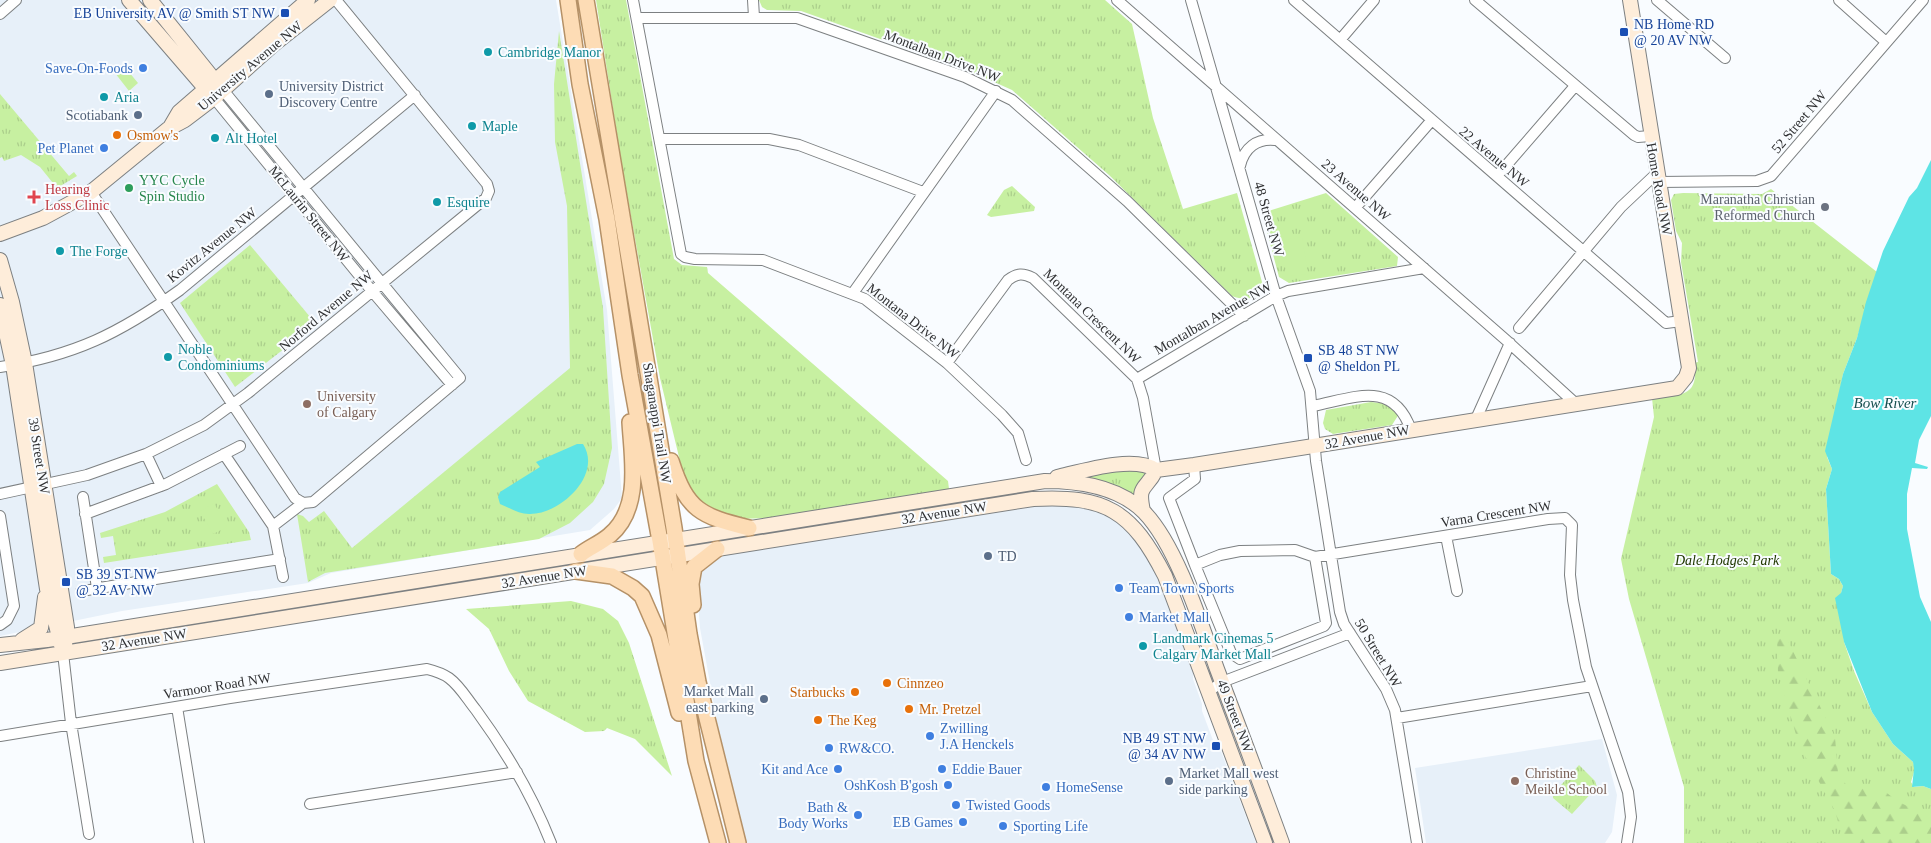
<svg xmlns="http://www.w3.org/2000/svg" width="1931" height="843" font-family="'Times New Roman',serif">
  <defs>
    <pattern id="grass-tufts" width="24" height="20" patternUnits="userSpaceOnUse" patternTransform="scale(1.25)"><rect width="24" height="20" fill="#c7f0a1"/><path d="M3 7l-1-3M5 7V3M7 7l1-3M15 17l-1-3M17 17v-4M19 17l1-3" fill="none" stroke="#abce8b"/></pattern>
    <pattern id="forest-firs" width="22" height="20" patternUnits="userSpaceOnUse" patternTransform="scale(1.25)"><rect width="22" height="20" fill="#c7f0a1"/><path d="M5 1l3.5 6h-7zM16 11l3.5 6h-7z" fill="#abce8b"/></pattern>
  </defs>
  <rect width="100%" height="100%" fill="#f9fcff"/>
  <path fill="#e7f0f9" d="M0,0H556L607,310L622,498L614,509L590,530L331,573L308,583L122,611L0,636Z
    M1059,503L1100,510L1128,529L1148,560L1159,580L1193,673V679L1202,704V711L1214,743L1215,747L1219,746L1256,843H743L733,809L700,628L696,576L712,557Z
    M1602,739L1617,795L1612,832L1605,843H1426L1415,768Z"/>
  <path fill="url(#grass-tufts)" d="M596,0H626L674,259L682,265L707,267L708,273L948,481L949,489L773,518L730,519L698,502L685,482L660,378L622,166Z
    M759,0H1105L1132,24L1153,118L1183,209L1237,193L1262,282C1260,299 1247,302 1232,296L1109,175L1012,90L965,69L801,11L767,10L762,7Z
    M559,31L603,308L612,448L604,484L593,502L570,523L539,539L325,573L308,582L297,514L303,516L309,522L324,511L352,548L570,368L567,206L555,142L554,84Z
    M0,94L69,176L74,172L77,176L57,188L40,167L21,155L4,161L2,157L0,158Z
    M1012,186L1035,207L1034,211L991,217L987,215L1004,190Z
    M1771,189L1877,272L1857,338L1843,374L1827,457L1832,469L1826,489L1831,574L1839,579L1843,586L1841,593L1844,642L1854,671L1872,712L1893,744L1913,762L1915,769L1911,782L1914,787L1923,786L1931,789V843H1684V787L1629,599L1621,559L1654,417L1652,398C1679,395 1700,398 1694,363L1698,362L1681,262L1682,243L1676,231L1671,200L1674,194L1683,193L1762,194Z
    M1326,193L1398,257L1397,266L1289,283L1279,277L1262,213Z
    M250,245L316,324L235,387L180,303Z
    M1371,402L1389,404L1399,414L1392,425L1333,434L1325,429L1323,423L1326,410Z
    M1123,470H1148L1136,499L1081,477Z
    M217,484L249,532L251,540L104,563L103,557L116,555L113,536L101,538L100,533L165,512Z
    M571,601L603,609L618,621L629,643L672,776L635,739L607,728L604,731L585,732L528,701L509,671L489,629L466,609Z
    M1579,765L1595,781L1597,787L1572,814L1553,798V794Z"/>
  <path fill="url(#forest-firs)" d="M1777,635H1785L1835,737L1838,773L1847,786L1877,785L1897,801L1931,818V843H1844L1835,811L1799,745L1778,672Z"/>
  <path fill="#c7f0a1" d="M124,66L138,83L129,91L115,73Z
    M1302,237L1308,274L1288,276L1277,241Z
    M214,503L227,527L213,534L200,511Z"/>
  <path fill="#5ee4e5" d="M1931,160V416L1919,440L1915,463L1928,467L1927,469L1912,468L1907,494V529L1920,597L1931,622V789L1923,786L1912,787L1914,769L1913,762L1893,744L1872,712L1844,642L1835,598L1841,593L1843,586L1839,579L1831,574L1826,489L1832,469L1825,451L1843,374L1857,338L1866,302L1883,251L1909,197L1917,188Z
    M577,444H583C603,475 560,515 529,514C519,514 510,508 500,504L498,497L500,492L540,467L536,462Z"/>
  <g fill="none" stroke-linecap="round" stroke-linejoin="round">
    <defs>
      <path id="street" d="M633,0L681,254L685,257L695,259L763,260L865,299L947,363L1002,415L1018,433L1026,460
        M753,0L754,17
        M1117,0L1506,340L1575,403
        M1191,0L1276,296L1310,391L1316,461L1340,612L1344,624L1386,689L1395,710L1417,843
        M1294,0L1666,323L1681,321
        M1475,0L1634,135L1638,137L1650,136
        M1657,0L1725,58
        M1839,0L1886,42
        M0,14L16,0
        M638,18H797L965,77L1012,100L1127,201L1244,316
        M1340,40L1374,0
        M214,98L372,291L452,385
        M661,139H769L799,145L923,192
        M1240,166C1244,148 1257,138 1275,140
        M1497,176L1575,86
        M1658,182L1757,181L1771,176L1923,0
        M91,192L295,498L303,503L313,502L460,378L223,90
        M1356,207L1431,121
        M853,293L996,91
        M1519,328L1621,207L1657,173
        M947,363L1008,280C1017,273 1023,273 1033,278L1137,379L1143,398L1156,470
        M0,367C74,356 120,333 180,290L415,95
        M1137,379L1276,296L1288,291L1424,268
        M1313,406C1354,398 1393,379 1411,430
        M1476,419L1510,343
        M146,454L161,486
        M224,454L273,526L283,577
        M1194,465L1195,479L1169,498L1195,565L1220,555L1240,551L1295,550L1315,557L1548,519L1565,518L1572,525L1570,575L1573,600L1586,667L1628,792L1631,817L1627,843
        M0,494L87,475L146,454L204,425L248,393L486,198L489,191L487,184L336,0
        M83,497L97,588
        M85,514L166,484L240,446
        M0,516L14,606L7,620L0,625
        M273,526L303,503
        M1446,536L1457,591
        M1195,565L1231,653L1240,659L1324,626L1326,623L1315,557
        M81,591L280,559
        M63,653L71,723L89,834
        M1208,692L1222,682L1350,633
        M177,707L199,843
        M1397,718L1592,686
        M0,736L230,698L427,669C435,671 442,673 449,678C460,686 467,699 476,710C506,751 532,795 551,843
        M310,804L517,772"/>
      <path id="secondary" d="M129,0L211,95
        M150,0L220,87
        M169,129L179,112L308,0
        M0,234L43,218L91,192L168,129L185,120L214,98L273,45L330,0
        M0,260L12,302L25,363L67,627L65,645
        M0,305L13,365L47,589L61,645
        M1057,477C1083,471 1134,455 1156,470L1194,465L1677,388L1686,377L1689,368L1630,0
        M1143,511C1137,483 1146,491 1156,470
        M22,640L41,628L45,597
        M0,645L47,640L1045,481C1079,481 1118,486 1144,512C1177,546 1201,624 1217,669C1239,727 1261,785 1282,843
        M0,663L1033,499C1106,495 1132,511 1165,576L1265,843"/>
      <path id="primary" d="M568,0L580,84L607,219L630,375L660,541L696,761L718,843
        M586,0L674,528L689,634L698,682L738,843
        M671,461C687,511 701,516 749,528
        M581,554C590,547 601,543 610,535C642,508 632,458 630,422
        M576,571L612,576L633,588L642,596L659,635L679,713
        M693,605L691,584L694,567L717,549"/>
    </defs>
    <use href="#street" stroke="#7d8082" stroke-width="12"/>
    <use href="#secondary" stroke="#7d8082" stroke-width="16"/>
    <use href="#primary" stroke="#b59167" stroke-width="18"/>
    <use href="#street" stroke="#fff" stroke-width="10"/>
    <use href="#secondary" stroke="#feedda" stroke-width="14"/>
    <use href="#primary" stroke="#fddcb5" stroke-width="15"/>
  </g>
  <g fill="#1a4fb4" stroke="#f9fcff" stroke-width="2">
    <rect x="280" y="8" width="10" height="10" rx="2.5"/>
    <rect x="1619" y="27" width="10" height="10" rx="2.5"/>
    <rect x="1303" y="353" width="10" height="10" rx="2.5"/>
    <rect x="61" y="577" width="10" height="10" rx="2.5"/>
    <rect x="1211" y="741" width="10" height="10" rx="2.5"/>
  </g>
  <g fill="#0f9aa8" stroke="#f9fcff" stroke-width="2">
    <circle cx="488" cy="52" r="5"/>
    <circle cx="104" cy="97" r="5"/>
    <circle cx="472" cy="126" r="5"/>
    <circle cx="215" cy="138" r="5"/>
    <circle cx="437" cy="202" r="5"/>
    <circle cx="60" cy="251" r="5"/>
    <circle cx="168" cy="357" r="5"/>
    <circle cx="1143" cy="646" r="5"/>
  </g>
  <g fill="#3f7fe0" stroke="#f9fcff" stroke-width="2">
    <circle cx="143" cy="68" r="5"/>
    <circle cx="104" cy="148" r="5"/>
    <circle cx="1119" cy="588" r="5"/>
    <circle cx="1129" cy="617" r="5"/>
    <circle cx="930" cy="736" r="5"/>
    <circle cx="829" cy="748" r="5"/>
    <circle cx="838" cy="769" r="5"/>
    <circle cx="942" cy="769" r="5"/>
    <circle cx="948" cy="785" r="5"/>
    <circle cx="1046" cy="787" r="5"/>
    <circle cx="956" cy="805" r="5"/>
    <circle cx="858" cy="815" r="5"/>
    <circle cx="963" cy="822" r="5"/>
    <circle cx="1003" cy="826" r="5"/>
  </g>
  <g fill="#5c6f8a" stroke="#f9fcff" stroke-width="2">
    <circle cx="269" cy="94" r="5"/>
    <circle cx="138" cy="115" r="5"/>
    <circle cx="988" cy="556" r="5"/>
    <circle cx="764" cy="699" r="5"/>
    <circle cx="1169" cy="781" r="5"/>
  </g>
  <g fill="#e8710a" stroke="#f9fcff" stroke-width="2">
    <circle cx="117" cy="135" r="5"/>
    <circle cx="887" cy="683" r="5"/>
    <circle cx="855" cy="692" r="5"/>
    <circle cx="909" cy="709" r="5"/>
    <circle cx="818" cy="720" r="5"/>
  </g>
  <circle fill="#2e9e5b" stroke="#f9fcff" stroke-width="2" cx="129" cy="188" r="5"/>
  <path fill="#e0444e" stroke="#f9fcff" stroke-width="2" d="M31.5 189.5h5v5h5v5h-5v5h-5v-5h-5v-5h5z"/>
  <circle fill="#6b7280" stroke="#f9fcff" stroke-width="2" cx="1825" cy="207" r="5"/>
  <g fill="#8d6e63" stroke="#f9fcff" stroke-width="2">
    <circle cx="307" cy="404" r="5"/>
    <circle cx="1515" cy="781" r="5"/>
  </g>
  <g text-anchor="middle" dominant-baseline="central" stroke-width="4" stroke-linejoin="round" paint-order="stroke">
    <g font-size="14" fill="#164399" stroke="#f9fcff" text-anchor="start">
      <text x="275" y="13" text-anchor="end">EB University AV @ Smith ST NW</text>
      <text x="1634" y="24">NB Home RD<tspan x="1634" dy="16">@ 20 AV NW</tspan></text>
      <text x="1318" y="350">SB 48 ST NW<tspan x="1318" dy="16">@ Sheldon PL</tspan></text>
      <text x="76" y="574">SB 39 ST NW<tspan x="76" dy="16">@ 32 AV NW</tspan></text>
      <text x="1206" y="738" text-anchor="end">NB 49 ST NW<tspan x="1206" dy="16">@ 34 AV NW</tspan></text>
    </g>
    <g font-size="14" fill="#0d838f" stroke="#f9fcff" text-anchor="start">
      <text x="498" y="52">Cambridge Manor</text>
      <text x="114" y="97">Aria</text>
      <text x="482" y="126">Maple</text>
      <text x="225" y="138">Alt Hotel</text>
      <text x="447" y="202">Esquire</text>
      <text x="70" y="251">The Forge</text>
      <text x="178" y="349">Noble<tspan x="178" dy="16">Condominiums</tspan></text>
      <text x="1153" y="638">Landmark Cinemas 5<tspan x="1153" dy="16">Calgary Market Mall</tspan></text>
    </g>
    <g font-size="14" fill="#303133" stroke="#f9fcff">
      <text transform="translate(942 56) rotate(21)">Montalban Drive NW</text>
      <text transform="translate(250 66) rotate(-40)">University Avenue NW</text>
      <text transform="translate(1799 122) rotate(-50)">52 Street NW</text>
      <text transform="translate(1494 157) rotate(40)">22 Avenue NW</text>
      <text transform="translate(1659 189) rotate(80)">Home Road NW</text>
      <text transform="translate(1356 190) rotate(41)">23 Avenue NW</text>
      <text transform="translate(309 214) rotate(51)">McLaurin Street NW</text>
      <text transform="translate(1269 219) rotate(74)">48 Street NW</text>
      <text transform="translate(212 245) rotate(-39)">Kovitz Avenue NW</text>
      <text transform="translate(326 311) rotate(-40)">Norford Avenue NW</text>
      <text transform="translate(1092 316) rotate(44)">Montana Crescent NW</text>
      <text transform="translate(1213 318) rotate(-30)">Montalban Avenue NW</text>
      <text transform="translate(913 321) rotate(38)">Montana Drive NW</text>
      <text transform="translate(657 423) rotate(81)">Shaganappi Trail NW</text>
      <text transform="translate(1367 437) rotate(-10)">32 Avenue NW</text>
      <text transform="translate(39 456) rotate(81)">39 Street NW</text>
      <text transform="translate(944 513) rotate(-9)">32 Avenue NW</text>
      <text transform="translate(1496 514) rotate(-9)">Varna Crescent NW</text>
      <text transform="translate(544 577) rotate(-9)">32 Avenue NW</text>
      <text transform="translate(144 640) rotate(-9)">32 Avenue NW</text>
      <text transform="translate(1378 653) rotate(59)">50 Street NW</text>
      <text transform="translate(217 686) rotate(-9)">Varmoor Road NW</text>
      <text transform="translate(1235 716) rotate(69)">49 Street NW</text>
    </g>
    <g font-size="14" fill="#366cbe" stroke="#f9fcff" text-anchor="start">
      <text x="133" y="68" text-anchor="end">Save-On-Foods</text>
      <text x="94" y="148" text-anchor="end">Pet Planet</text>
      <text x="1129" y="588">Team Town Sports</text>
      <text x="1139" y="617">Market Mall</text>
      <text x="940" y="728">Zwilling<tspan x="940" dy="16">J.A Henckels</tspan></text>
      <text x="839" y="748">RW&amp;CO.</text>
      <text x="828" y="769" text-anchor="end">Kit and Ace</text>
      <text x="952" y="769">Eddie Bauer</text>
      <text x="938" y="785" text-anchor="end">OshKosh B'gosh</text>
      <text x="1056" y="787">HomeSense</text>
      <text x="966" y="805">Twisted Goods</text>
      <text x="848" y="807" text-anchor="end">Bath &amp;<tspan x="848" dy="16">Body Works</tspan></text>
      <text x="953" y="822" text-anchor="end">EB Games</text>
      <text x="1013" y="826">Sporting Life</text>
    </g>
    <g font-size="14" fill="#4e5e75" stroke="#f9fcff" text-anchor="start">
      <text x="279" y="86">University District<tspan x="279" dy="16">Discovery Centre</tspan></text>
      <text x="128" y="115" text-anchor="end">Scotiabank</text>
      <text x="998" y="556">TD</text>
      <text x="754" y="691" text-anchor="end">Market Mall<tspan x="754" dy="16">east parking</tspan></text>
      <text x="1179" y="773">Market Mall west<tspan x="1179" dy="16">side parking</tspan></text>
    </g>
    <g font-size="14" fill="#c56008" stroke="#f9fcff" text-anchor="start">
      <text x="127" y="135">Osmow's</text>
      <text x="897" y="683">Cinnzeo</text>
      <text x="845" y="692" text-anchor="end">Starbucks</text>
      <text x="919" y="709">Mr. Pretzel</text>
      <text x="828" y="720">The Keg</text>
    </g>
    <g font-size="14" fill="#27864d" stroke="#f9fcff" text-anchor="start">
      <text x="139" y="180">YYC Cycle<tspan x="139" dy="16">Spin Studio</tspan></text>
    </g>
    <g font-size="14" fill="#be3a42" stroke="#f9fcff" text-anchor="start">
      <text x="45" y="189">Hearing<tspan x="45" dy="16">Loss Clinic</tspan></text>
    </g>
    <g font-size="14" fill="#5b616d" stroke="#f9fcff" text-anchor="end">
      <text x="1815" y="199">Maranatha Christian<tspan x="1815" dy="16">Reformed Church</tspan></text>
    </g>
    <g font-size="14" fill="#785e54" stroke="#f9fcff" text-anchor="start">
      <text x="317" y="396">University<tspan x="317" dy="16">of Calgary</tspan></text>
      <text x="1525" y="773">Christine<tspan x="1525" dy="16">Meikle School</tspan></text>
    </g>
    <g font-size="14" font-style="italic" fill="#213900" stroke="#f9fcff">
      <text x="1727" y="560">Dale Hodges Park</text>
    </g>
    <g font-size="15" font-style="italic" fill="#144f4f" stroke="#f9fcff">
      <text x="1885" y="403">Bow River</text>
    </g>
  </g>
</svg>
